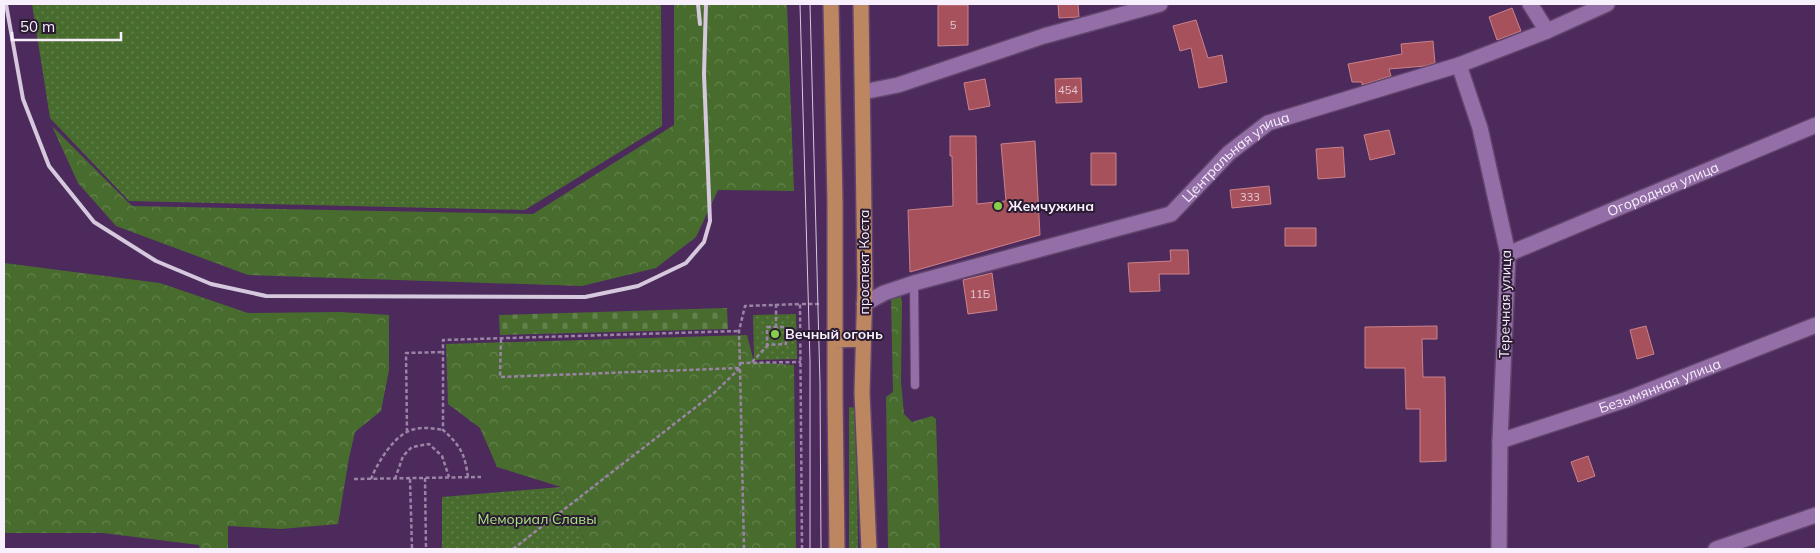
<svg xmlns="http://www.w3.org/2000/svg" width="1820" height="553" font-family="Mulish,sans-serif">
  <defs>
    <pattern id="green-dots" width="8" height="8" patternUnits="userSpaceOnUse" patternTransform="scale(1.25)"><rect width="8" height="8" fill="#486c2e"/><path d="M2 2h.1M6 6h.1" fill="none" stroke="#63814d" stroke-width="1.8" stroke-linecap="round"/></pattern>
    <pattern id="forest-crowns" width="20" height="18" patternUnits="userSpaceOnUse" patternTransform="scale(1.25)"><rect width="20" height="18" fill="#486c2e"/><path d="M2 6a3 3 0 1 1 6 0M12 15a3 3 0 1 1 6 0" fill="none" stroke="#63814d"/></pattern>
    <pattern id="cemetery-stones" width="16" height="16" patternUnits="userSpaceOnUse" patternTransform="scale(1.25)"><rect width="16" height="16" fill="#486c2e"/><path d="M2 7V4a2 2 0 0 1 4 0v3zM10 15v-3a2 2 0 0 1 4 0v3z" fill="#63814d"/></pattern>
  </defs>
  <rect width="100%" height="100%" fill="#4c2a5c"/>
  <path fill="url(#green-dots)" d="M32,4H661L662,126L525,210L129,201L50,118Z
    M796,314L797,359L754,360L753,315Z
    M849,407L856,408L858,549H849Z
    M561,487L589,549H442V497Z"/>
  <path fill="url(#forest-crowns)" d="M674,4H787L794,191L718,190L696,237L656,268L582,286L248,275L116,226L78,183L52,126L132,206L533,214L674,125Z
    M4,263L160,283L248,313L340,312L389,315V370L381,411L355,432L349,458L338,524L281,529L228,526V549H200L199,545L103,533H4Z
    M895,295L901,296L902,302L901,382L904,414L912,422L932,416L936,419L940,549H888L886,397L893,392L891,299Z
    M747,335L754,362L794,365L796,549H589L561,487L497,467L480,428L448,404L446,344Z"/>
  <path fill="url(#cemetery-stones)" d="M727,308L728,329L500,335L499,315Z"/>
  <path fill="#a6515c" stroke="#cd8289" d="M1058,4H1078L1079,17L1059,18Z
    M938,5H968V45L938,46Z
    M1512,8L1521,31L1497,40L1489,17Z
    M1196,20L1208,58L1222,55L1227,82L1199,88L1191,48L1180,51L1173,26Z
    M1433,41L1435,63L1425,66L1389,69L1391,76L1362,85V82H1352L1348,64L1402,54L1401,44Z
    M1081,78L1082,102L1056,103L1055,79Z
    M985,79L990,106L969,110L964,83Z
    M1389,130L1395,154L1370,160L1364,135Z
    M950,136H976L977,204L1006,201L1001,144L1035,141L1040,235L910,272L908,210L953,206L952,156H950Z
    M1343,147L1345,177L1318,179L1316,149Z
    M1091,153H1116V185H1091Z
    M1269,186L1271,204L1232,208L1230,190Z
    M1285,228H1316V246H1285Z
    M1170,250H1188L1189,274H1159L1160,291L1130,292L1128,263L1171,261Z
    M992,273L997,310L968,314L963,280Z
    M1437,326V339H1422L1423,377H1445L1446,461L1420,462V409H1406L1405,368H1365V327Z
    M1646,326L1654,354L1637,359L1630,330Z
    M1588,456L1595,476L1578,482L1571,462Z"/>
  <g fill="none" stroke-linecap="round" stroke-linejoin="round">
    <defs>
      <path id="service" d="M914,283L915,385"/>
      <g id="minor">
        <path d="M1530,4L1547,31"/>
        <path d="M1459,65L1480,128L1508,254L1500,441L1499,549"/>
        <path d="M863,92L898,85L1044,36L1160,4"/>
        <path id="s1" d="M1508,254L1816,125"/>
        <path id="s2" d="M864,304L884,293L914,283L1171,214L1229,153L1268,123L1459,65L1547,31L1607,4"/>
        <path id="s3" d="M1500,441L1625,400L1816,325"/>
        <path d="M1716,549L1816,515"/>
      </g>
      <path id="primary" d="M831,4L835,202V395L837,549
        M861,4L865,285L862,393L869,549
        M835,340L864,339"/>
    </defs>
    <use href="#service" stroke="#61456d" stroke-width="10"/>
    <use href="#minor" stroke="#61456d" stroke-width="18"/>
    <use href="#primary" stroke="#61456d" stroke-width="18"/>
    <path stroke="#9a84a5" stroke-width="2.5" stroke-dasharray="4 2.5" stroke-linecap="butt" d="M776,304V327
      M767,327H785L786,344L767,345Z
      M786,335H801
      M501,339L500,377L740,368L744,549
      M752,362L768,345
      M740,363L801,362
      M407,432L406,353L443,352
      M468,477C465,454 460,445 443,430V340L739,331
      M425,478L426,549
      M354,479L481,477
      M371,479C377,464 391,440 407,432C418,426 431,428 443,430
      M395,479L403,456L412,447L429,444L442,456L449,477
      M410,479L412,549
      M513,549L714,393L740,368L739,331L745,306L800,304
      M802,549L800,304H820"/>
    <use href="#service" stroke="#946fa7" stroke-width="8"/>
    <use href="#minor" stroke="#946fa7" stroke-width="15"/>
    <use href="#primary" stroke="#bc8661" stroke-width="15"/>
    <path stroke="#d6c9dd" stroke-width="1" d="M800,4L810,362V549
      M810,4L820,384L821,549"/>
    <path stroke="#d6c9dd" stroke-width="4" d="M6,4L23,99L49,166L94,222L156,261L211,284L266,296L585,297L638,286L686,263L704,242L710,221L704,74L706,4
      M698,4L700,24"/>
  </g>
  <g fill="#86cf4b" stroke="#2a1b32" stroke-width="2">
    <circle cx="998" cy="206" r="5"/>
    <circle cx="775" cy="334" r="5"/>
  </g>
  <g text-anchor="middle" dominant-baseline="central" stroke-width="4" stroke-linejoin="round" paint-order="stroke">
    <g font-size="11" fill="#e3c8d4">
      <text x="953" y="25">5</text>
      <text x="1068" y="90">454</text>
      <text x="1250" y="197">333</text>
      <text x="980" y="294">11Б</text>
    </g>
    <g font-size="14" fill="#f7effc" stroke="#2a1b32">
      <text stroke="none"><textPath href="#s2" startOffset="408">Центральная улица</textPath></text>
      <text stroke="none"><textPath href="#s1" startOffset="168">Огородная улица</textPath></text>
      <text transform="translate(864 262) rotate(-90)">проспект Коста</text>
      <text transform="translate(1505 304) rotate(-89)">Теречная улица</text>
      <text stroke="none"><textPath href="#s3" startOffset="169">Безымянная улица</textPath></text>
    </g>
    <g font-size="14" font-weight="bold" fill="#f7effc" stroke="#2a1b32" text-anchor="start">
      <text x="1008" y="206">Жемчужина</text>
      <text x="785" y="334">Вечный огонь</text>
    </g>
    <g font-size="14" fill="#aae581" stroke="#2a1b32">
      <text x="537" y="519">Мемориал Славы</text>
    </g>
  </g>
  <rect width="1820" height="553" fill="none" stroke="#f7effc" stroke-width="10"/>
  <path d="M12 32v8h109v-8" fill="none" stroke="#f7effc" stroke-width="2.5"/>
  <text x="20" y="32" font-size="15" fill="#f7effc" stroke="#2a1b32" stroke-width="4" paint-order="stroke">50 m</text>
</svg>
